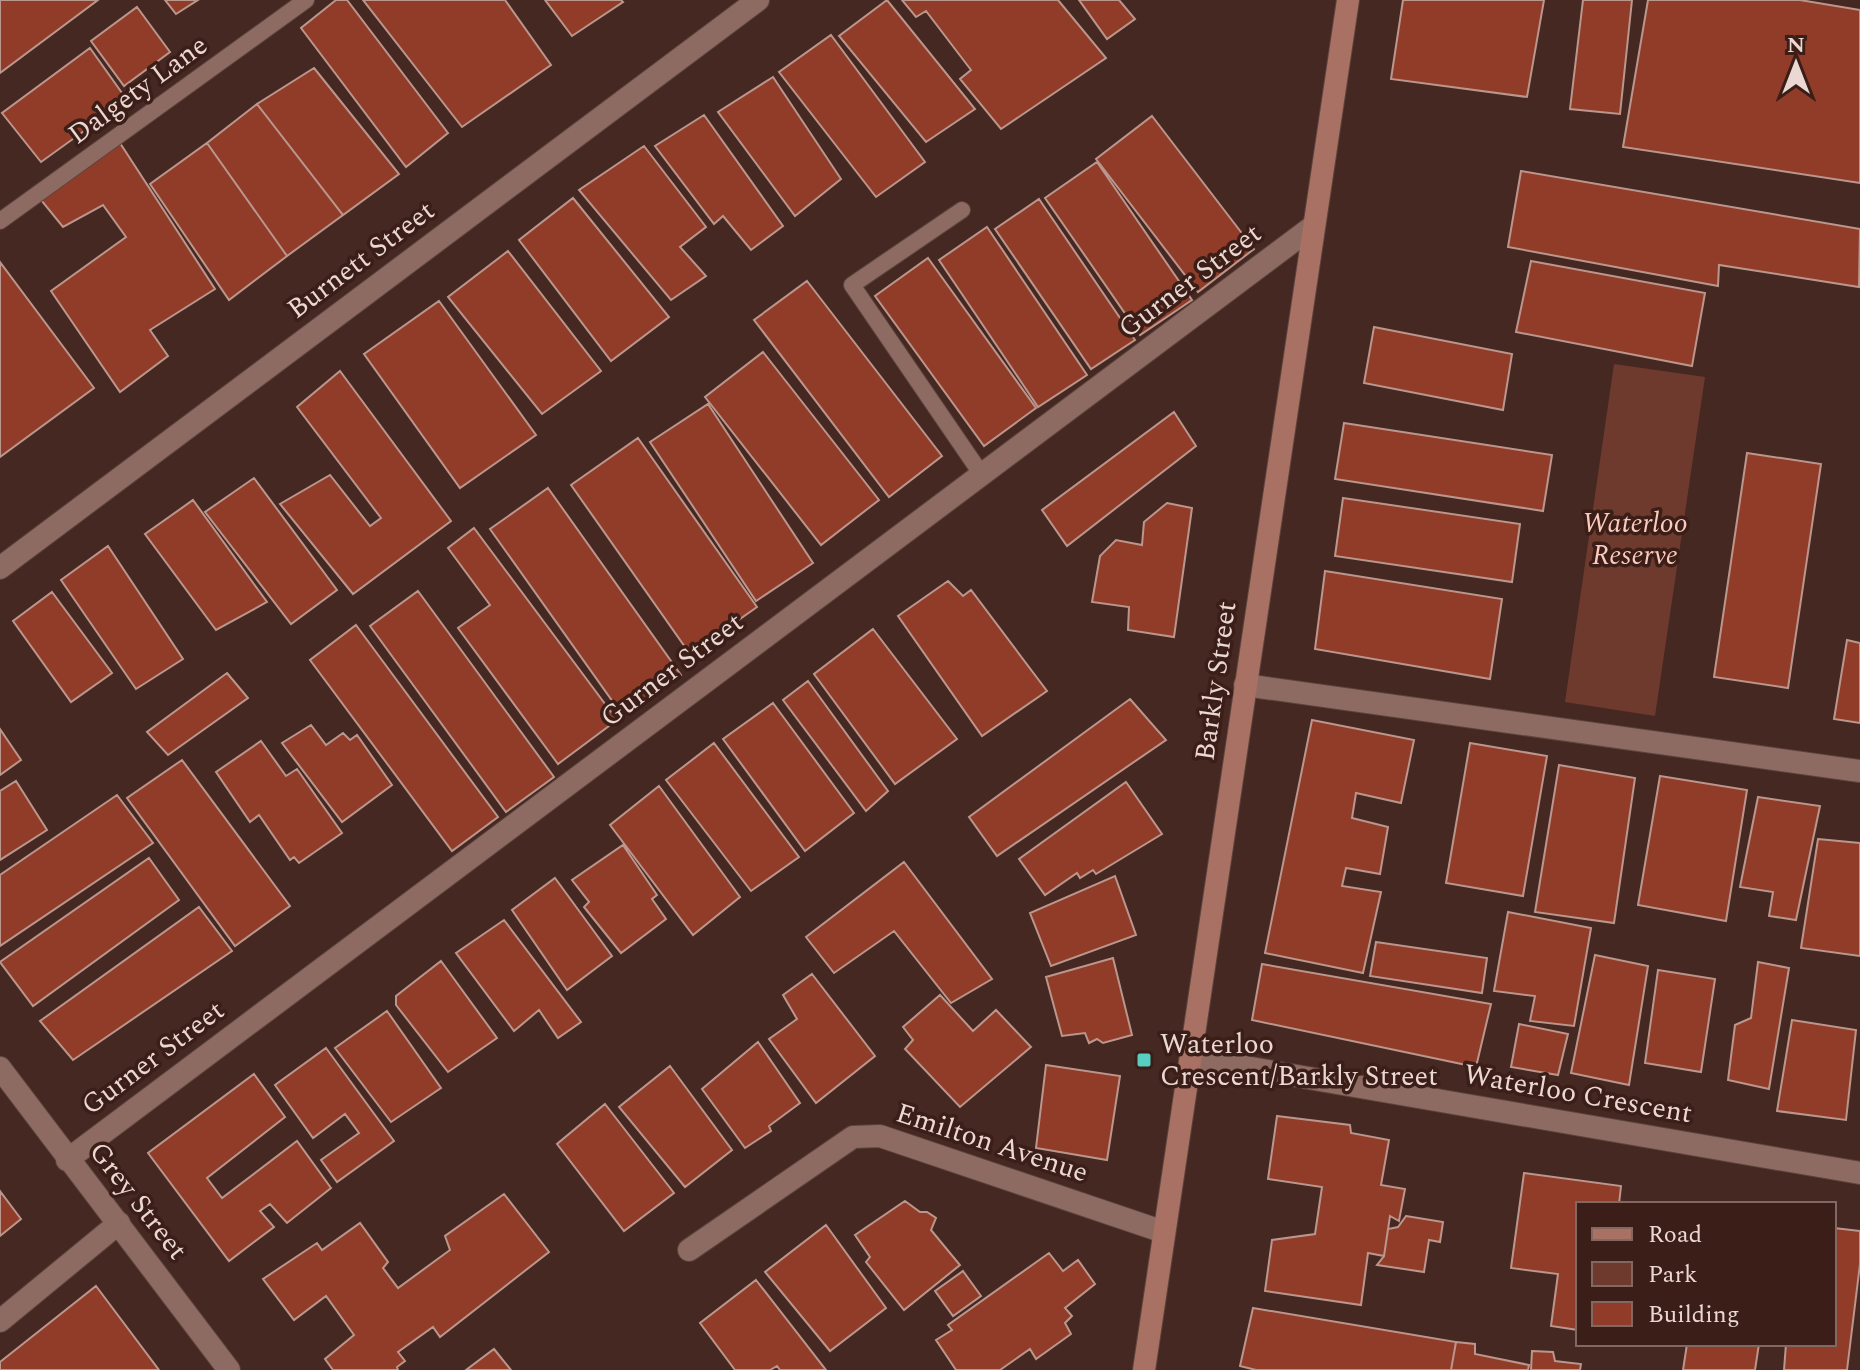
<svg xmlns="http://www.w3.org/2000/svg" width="1860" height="1370" font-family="Spectral,serif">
  <rect width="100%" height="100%" fill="#452821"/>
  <path fill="#6e3a2d" d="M1614,364L1705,377L1655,716L1565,702Z"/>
  <path fill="#913c29" stroke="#bb968d" stroke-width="2" d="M0,0H98L0,73Z
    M165,0H198L176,14Z
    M336,0H347L448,133L406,167L301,28Z
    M363,0H505L551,65L462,127Z
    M545,0H621L623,2L572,36Z
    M887,0L975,109L926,142L839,36Z
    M902,0H1058L1106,58L1001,129L960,79L971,70L926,11L916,17Z
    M1079,0H1119L1135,19L1107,39Z
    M1403,0H1544L1527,97L1391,79Z
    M1583,0H1632L1620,114L1570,109Z
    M1648,0H1800L1860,10V183L1623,147Z
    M137,7L170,52L124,86L91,41Z
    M831,35L925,162L876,197L779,72Z
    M90,48L127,100L41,162L2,113Z
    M314,68L399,174L343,215L257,104Z
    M773,77L841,179L795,216L718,112Z
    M257,104L343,215L287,256L207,143Z
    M704,115L783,226L751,250L723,216L714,224L655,146Z
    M1152,116L1254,249L1198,292L1096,159Z
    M120,143L215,289L150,330L168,356L120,392L51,291L126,237L103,205L63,227L41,200Z
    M207,143L287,256L229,300L150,184Z
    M644,146L706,227L680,247L706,276L671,300L579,190Z
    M1097,162L1192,300L1140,335L1045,198Z
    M1521,171L1860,229L1859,287L1719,265L1718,286L1508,247Z
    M573,198L669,317L611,361L519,240Z
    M1039,199L1135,340L1091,369L995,229Z
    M987,227L1087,375L1038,407L939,260Z
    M508,251L601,371L542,414L448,297Z
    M928,258L1036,408L984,446L875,296Z
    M1531,261L1705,293L1692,366L1516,332Z
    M0,262L94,388L0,457Z
    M807,281L942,456L889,497L754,320Z
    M439,301L536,435L460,488L364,354Z
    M1374,327L1512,354L1503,410L1364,383Z
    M763,352L879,500L821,545L705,397Z
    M340,371L451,521L353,594L280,504L330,475L370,526L381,518L297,407Z
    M708,404L813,563L756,601L650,442Z
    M1174,412L1196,446L1067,546L1042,510Z
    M1344,423L1552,455L1543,511L1335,479Z
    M638,438L757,607L690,654L571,485Z
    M1747,453L1821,464L1788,688L1714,677Z
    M254,478L337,590L291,624L205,512Z
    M548,488L681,675L623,716L490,529Z
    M1343,498L1520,524L1512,582L1335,556Z
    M193,500L267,602L216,630L145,534Z
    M1167,503L1192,508L1174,637L1128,630L1129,607L1092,602L1100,556L1116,540L1142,545L1144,522Z
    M474,528L617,720L558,764L458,628L490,605L448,548Z
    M108,546L183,659L136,689L61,580Z
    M1325,571L1502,599L1490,679L1315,649Z
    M948,581L963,596L971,590L1047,691L982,736L898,616Z
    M418,591L554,777L506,812L370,626Z
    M52,592L112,673L71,702L13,621Z
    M356,625L498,817L452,851L310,660Z
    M873,629L957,739L895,784L814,674Z
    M1847,640L1860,643V723L1834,719Z
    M227,673L248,698L168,755L147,732Z
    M808,681L888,791L866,811L783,700Z
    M1130,699L1166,740L997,856L969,817Z
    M773,703L854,813L805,851L723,739Z
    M1312,720L1414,740L1401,803L1356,793L1352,818L1388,827L1380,874L1346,868L1342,886L1381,892L1363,973L1265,953Z
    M311,725L326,745L343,733L350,740L357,735L392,785L342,822L282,743Z
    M0,729L21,760L0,775Z
    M261,741L286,776L297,769L342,833L299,863L294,857L290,860L259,815L250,822L216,772Z
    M714,743L799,857L751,891L666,780Z
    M1470,743L1547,756L1523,896L1446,883Z
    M182,760L290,906L235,946L127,798Z
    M1559,765L1635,778L1614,923L1535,912Z
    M1660,776L1747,790L1726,921L1638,905Z
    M16,781L47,830L0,860V791Z
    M1126,782L1162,834L1096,874L1093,870L1080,878L1077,873L1045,895L1019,859Z
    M659,786L740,897L693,935L610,825Z
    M117,795L153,843L0,946V875Z
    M1758,797L1820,806L1796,920L1769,916L1773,892L1740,887Z
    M1818,839L1860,843V956L1801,948Z
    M623,845L657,895L652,899L666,919L621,953L584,907L589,902L572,880Z
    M149,858L179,900L33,1006L0,962Z
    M904,862L992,979L951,1003L894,931L834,973L806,937Z
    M1115,876L1136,935L1051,966L1030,913Z
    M555,878L612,956L567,990L512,910Z
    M199,907L232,951L73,1060L40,1021Z
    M1508,912L1591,928L1574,1026L1530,1021L1535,996L1494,991Z
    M504,920L581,1022L558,1038L539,1010L514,1031L456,953Z
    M1376,942L1487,958L1482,993L1370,976Z
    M1595,955L1648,966L1629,1085L1571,1073Z
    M1113,958L1132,1035L1103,1043L1097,1039L1089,1043L1085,1033L1062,1036L1046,977Z
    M441,961L497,1038L448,1072L396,1005V996Z
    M1758,962L1789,968L1769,1089L1728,1080L1735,1025L1751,1018Z
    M1262,964L1491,1004L1476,1067L1252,1020Z
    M1658,970L1715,979L1701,1072L1645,1063Z
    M812,974L875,1056L816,1103L769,1039L797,1019L783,995Z
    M940,995L973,1031L996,1010L1031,1047L960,1107L905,1049L913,1040L903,1027Z
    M387,1011L441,1088L391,1122L335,1048Z
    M1792,1020L1856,1030L1846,1120L1777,1111Z
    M1519,1024L1568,1034L1558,1075L1511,1067Z
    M758,1042L800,1103L769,1126L771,1131L745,1148L702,1089Z
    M326,1048L394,1141L337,1182L321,1160L359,1133L345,1114L313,1138L275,1085Z
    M1046,1065L1120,1076L1107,1160L1036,1148Z
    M670,1066L732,1150L685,1187L619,1107Z
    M254,1074L285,1117L207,1178L222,1198L297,1141L331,1188L287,1223L270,1204L260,1211L274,1227L229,1261L148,1153Z
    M605,1104L674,1193L624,1231L557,1144Z
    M1277,1116L1350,1125L1351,1133L1389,1140L1381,1185L1405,1189L1399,1221L1390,1216L1384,1256L1368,1253L1361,1305L1265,1291L1272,1240L1315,1234L1322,1187L1268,1179Z
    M1524,1173L1621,1186L1619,1204H1578V1330L1551,1326L1558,1274L1511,1268Z
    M0,1191L21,1219L0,1236Z
    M504,1194L549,1252L440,1337L433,1327L398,1352L405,1361L397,1367L398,1370H333L325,1359L354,1335L326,1296L294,1320L263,1279L317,1243L322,1250L360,1223L388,1262L383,1268L398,1288L450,1250L445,1236Z
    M905,1201L920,1212H927L936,1218L931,1230L960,1265L904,1310L866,1262L870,1257L855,1235Z
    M1406,1216L1443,1222L1440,1242L1429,1240L1424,1272L1377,1265L1384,1256L1388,1229L1398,1227Z
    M826,1225L886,1308L830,1351L765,1272Z
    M1834,1228L1860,1231V1264L1847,1370H1784L1786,1344H1834Z
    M1049,1253L1063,1271L1078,1260L1095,1284L1065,1308L1072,1316L1065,1323L1071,1334L1036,1359L1030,1349L1000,1370H956L936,1340L952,1330L948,1325Z
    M963,1271L981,1296L953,1316L935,1291Z
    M756,1280L826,1370H780L777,1366L770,1370H735L700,1323Z
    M96,1286L159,1370H0V1362Z
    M1253,1308L1456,1342L1451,1370H1256L1240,1366Z
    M1456,1342L1475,1344V1354L1529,1365L1528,1370H1451Z
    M1687,1344H1759L1755,1370H1683Z
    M494,1349L511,1370H466Z
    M1532,1351L1553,1352L1555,1361L1581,1364L1580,1370H1531Z"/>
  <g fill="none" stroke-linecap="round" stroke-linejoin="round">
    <defs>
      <path id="service" d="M962,210L852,285L982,475
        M0,221L306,0"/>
      <path id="minor" d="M0,568L758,0
        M1245,685L1860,771
        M1192,1058L1860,1173
        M67,1160L1312,227
        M689,1250L853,1137L880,1136L1164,1232
        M0,1321L119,1223"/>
      <path id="tertiary" d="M0,1068L229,1370"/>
      <path id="secondary" d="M1144,1370L1348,0"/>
    </defs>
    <use href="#service" stroke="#5c443e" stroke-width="18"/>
    <use href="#minor" stroke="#5c443e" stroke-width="24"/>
    <use href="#tertiary" stroke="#5c443e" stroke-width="24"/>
    <use href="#secondary" stroke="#5c443e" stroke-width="24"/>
    <use href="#service" stroke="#8e6b62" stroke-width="16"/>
    <use href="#minor" stroke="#8e6b62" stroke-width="22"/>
    <use href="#tertiary" stroke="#8e6b62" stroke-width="22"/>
    <use href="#secondary" stroke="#a87163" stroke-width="22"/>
  </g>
  <rect fill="#58cec0" stroke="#3a1e17" stroke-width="3" x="1136" y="1052" width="16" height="16" rx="4"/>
  <g text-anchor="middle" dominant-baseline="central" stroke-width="7" stroke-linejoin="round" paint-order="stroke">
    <g font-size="28" fill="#ecd8d3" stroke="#3a1e17">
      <text transform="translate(138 90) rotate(-36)">Dalgety Lane</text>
      <text transform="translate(361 260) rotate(-37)">Burnett Street</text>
      <text transform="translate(1190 281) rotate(-37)">Gurner Street</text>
      <text transform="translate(672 670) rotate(-37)">Gurner Street</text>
      <text transform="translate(1216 681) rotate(-82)">Barkly Street</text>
      <text transform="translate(153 1058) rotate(-37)">Gurner Street</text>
      <text transform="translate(1578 1094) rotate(10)">Waterloo Crescent</text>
      <text transform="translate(992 1143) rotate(18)">Emilton Avenue</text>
      <text transform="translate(138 1201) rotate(52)">Grey Street</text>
    </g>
    <g font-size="28" font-style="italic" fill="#fccabe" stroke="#3a1e17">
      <text x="1635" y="523">Waterloo<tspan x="1635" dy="32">Reserve</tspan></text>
    </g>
    <g font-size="28" fill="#ecd8d3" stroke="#3a1e17" text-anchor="start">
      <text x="1160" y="1044">Waterloo<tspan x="1160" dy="32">Crescent/Barkly Street</tspan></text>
    </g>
  </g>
  <rect x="1576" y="1202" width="260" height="144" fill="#3a1e17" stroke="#816862" stroke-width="2"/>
  <rect x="1592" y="1228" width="40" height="12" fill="#a87163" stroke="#816862" stroke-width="2"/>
  <text x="1648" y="1242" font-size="24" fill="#ecd8d3">Road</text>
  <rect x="1592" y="1262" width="40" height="24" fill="#6e3a2d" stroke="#816862" stroke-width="2"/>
  <text x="1648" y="1282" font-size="24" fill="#ecd8d3">Park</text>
  <rect x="1592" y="1302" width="40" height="24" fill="#913c29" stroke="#816862" stroke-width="2"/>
  <text x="1648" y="1322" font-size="24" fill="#ecd8d3">Building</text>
  <g transform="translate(1796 64)" stroke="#3a1e17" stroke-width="6" paint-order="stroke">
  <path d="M0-6L14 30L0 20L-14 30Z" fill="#ecd8d3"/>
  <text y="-12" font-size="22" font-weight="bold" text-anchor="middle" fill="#ecd8d3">N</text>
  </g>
</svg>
